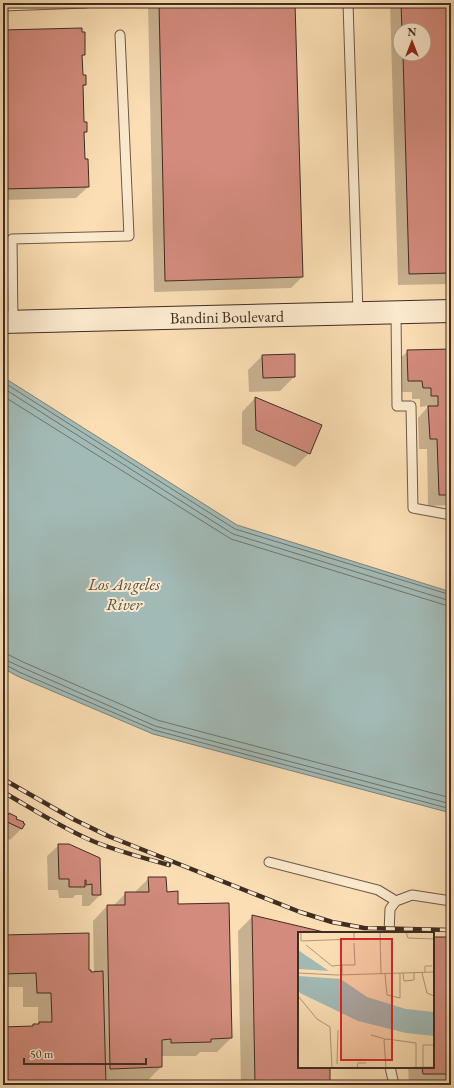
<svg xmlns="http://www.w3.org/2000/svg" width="454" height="1088" font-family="'EB Garamond',serif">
  <rect width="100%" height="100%" fill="#fbdeb4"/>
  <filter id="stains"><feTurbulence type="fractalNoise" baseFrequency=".005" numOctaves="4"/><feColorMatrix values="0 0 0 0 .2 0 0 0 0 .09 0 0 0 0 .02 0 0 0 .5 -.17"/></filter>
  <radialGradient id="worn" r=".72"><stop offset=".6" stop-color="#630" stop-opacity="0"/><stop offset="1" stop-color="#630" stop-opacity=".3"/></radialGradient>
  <path fill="#a2bab6" stroke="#7b827a" d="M3,377L237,525L451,592V813L153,734L17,676L3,668Z"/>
  <path fill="#0003" fill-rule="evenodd" d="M148,3H294L302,277L291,288L154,292Z
    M390,3H451V284L398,285ZM400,30H424V54H400Z
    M3,31L84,54L82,57V76H85V85L82,88L83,123L86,132L83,135L84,160L88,187L76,198L3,200Z
    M451,350V505L428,506L427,449H419L418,418L427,408V406L420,407V399H412V392H397L396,362L408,351Z
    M262,356L294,377L280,391L249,392L248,370Z
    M255,398L309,453L295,467L242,444V412Z
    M3,814L7,816L9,814L15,820L24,824L21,829L10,840L3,836Z
    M59,845H69L100,895L89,906H82V895H75L73,898H59L58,890H48L47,856Z
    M149,878L166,893L177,905L231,1038L217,1052H200L196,1056H161V1067L147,1081L104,1082L105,1085H3V1028L31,1027L33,1025L38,1024V1007H23V987H3V936L90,973H94L93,921L107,906H113L126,893L135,892Z
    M252,917L324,933H299V1067H329V1085H360H241L238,931Z
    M433,938H451V1085H409L408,1067H433Z"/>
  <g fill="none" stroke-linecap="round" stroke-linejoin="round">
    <path stroke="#71746c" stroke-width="1" d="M3,382L235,529L451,595
      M3,388L233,534L447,600H451
      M3,396L231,539L445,605L451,606
      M3,654L9,655L23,662L157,720L451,798
      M3,660L8,661L21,667L155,726L451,804
      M3,665H6L19,672L154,730L451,809"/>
  </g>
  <path fill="#d38b7d" stroke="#402d21" d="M159,3H295L303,277L165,281Z
    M401,3H451V273L409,274L403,54H424V30H402Z
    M82,28V32H85V55H82L83,75H86V85H83L84,122H87V132H84L85,159H88L89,187L3,189V30Z
    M451,349V495H439L437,439H430L428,406H438V396H431V388H423L422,381H408L407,350Z
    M295,354V377L263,378L262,355Z
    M255,397L322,425L310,454L256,430Z
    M3,812L8,815L9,813L17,817L16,819L24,822L23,823L25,824L22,829L3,820Z
    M58,844H69L100,858L101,895H92V884L86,885V880H85V887H69V879H59Z
    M148,877H166L167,892L178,891V904L229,903L232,1038L211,1039V1042L171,1043V1039L162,1040V1067L110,1069L107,905H125V892H149Z
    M252,915L328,933H299V1067H330V1084L361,1083V1085H255Z
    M89,933V970H91V972L103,971L106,1085H3V1027L33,1026V1024H39V1022H52L51,993H37L36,973L3,974V935Z
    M433,937H451V1074H423L422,1067H433Z"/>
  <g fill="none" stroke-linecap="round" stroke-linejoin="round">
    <defs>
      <path id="lane" d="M348,3L358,313
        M3,6L86,3
        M396,313L397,406H411L413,508L451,515
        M13,322L12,239L129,236L120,35
        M269,862L378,890L396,901
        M389,933L390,909L396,901L412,895L451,901
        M390,1067L394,1085"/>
      <path id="secondary" d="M3,322L451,311"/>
    </defs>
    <use href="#lane" stroke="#6f5946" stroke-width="11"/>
    <use href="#secondary" stroke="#402d21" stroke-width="24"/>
    <use href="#lane" stroke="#fceace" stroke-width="9"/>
    <use href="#secondary" stroke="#fceace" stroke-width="22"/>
    <defs>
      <path id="rail" d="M3,779L73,819L108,836L300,912L332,922L364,928L451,930
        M3,792C33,809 63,829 95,842C120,852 144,858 169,865"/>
    </defs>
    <use href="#rail" stroke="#402d21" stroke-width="4.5"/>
    <use href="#rail" stroke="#fceace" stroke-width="3" stroke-dasharray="9" stroke-linecap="butt"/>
  </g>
  <g text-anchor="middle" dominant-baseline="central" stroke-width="4" stroke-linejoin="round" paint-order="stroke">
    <g font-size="16" fill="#402d21" stroke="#fceace">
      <text transform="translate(227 317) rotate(-1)">Bandini Boulevard</text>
    </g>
    <g font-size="17" font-style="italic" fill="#585046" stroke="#fceace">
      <text x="124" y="584">Los Angeles<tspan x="124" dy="20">River</tspan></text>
    </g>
  </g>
  <g transform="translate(298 932)">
    <rect width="136" height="136" fill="#fbdeb4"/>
    <path d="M0,18L69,65L108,77L136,80V104L108,101L60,89L2,61L0,58Z" fill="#a2bab6"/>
    <path d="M0,37L33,39L44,47L0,44Z" fill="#fbdeb4"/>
    <path fill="none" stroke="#b09779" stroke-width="1" d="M3,0V9L56,7V0M82,0L83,42M108,0L110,6L136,7M8,13L34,34L44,33M127,40V34H134M0,41L39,43L136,40M105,41L106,49L116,48V41M124,41L129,61L136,64M87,42L89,63L102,66V41M44,43V33H57L56,11M0,64L19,87L32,95L34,136M73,103L87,107M39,132L40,98M125,135V113H136M59,136L60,131H68M84,136L136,135M88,136L86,108L89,107L118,111V135"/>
    <path fill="#d62828" fill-opacity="0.15" stroke="#d62828" stroke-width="2" d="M43,7H94V128H43Z"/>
    <rect width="136" height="136" fill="none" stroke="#402d21" stroke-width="2"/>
  </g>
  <rect width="454" height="1088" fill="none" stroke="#fbdeb4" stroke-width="16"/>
  <rect x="4" y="4" width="446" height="1080" fill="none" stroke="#402d21" stroke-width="2"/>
  <rect x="8" y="8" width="438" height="1072" fill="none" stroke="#402d21"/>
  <g transform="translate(412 42)"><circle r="19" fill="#fceace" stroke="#b19e89"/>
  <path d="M0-3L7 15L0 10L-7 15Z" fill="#8f2418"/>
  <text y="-6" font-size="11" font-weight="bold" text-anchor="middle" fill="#402d21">N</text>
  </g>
  <path d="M24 1058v6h122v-6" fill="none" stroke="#402d21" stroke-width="2"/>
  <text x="30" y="1058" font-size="12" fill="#402d21" stroke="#fceace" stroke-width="3" paint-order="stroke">50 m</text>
  <rect width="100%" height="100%" filter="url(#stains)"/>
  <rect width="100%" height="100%" fill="url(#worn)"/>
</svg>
